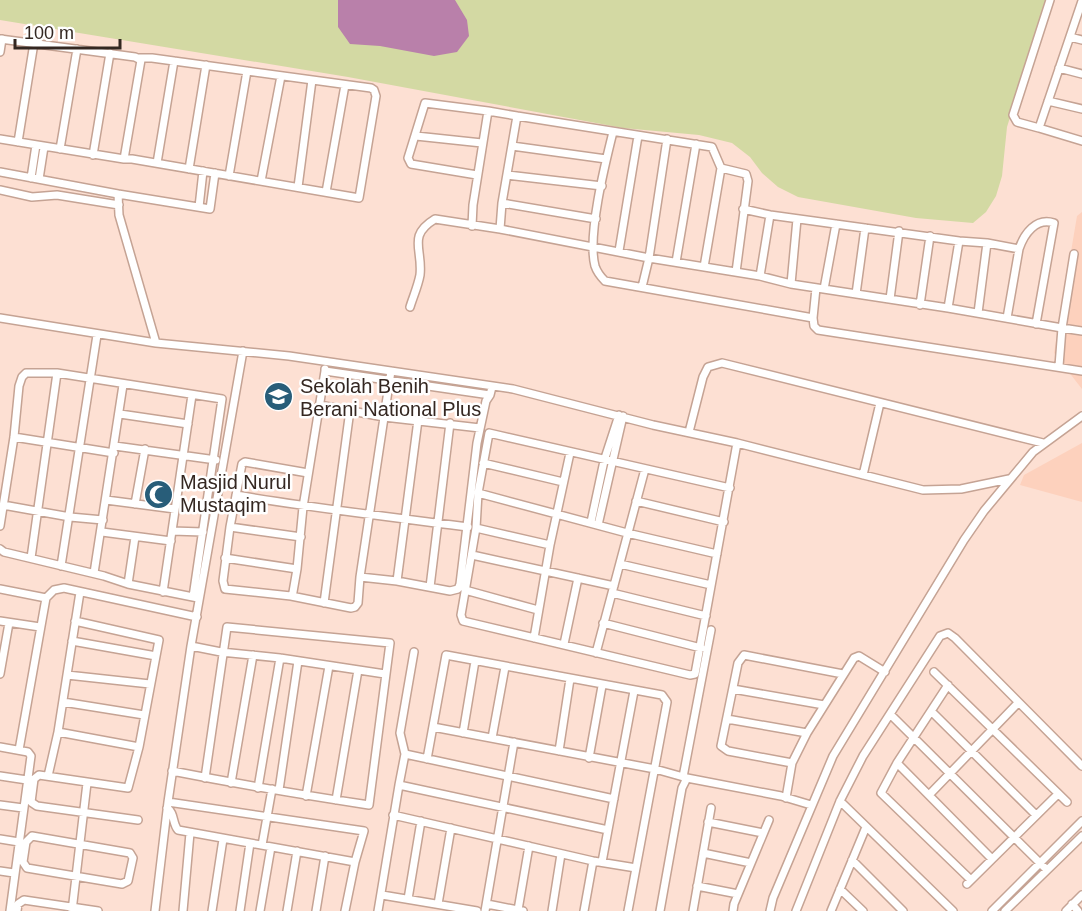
<svg xmlns="http://www.w3.org/2000/svg" width="1082" height="911" font-family="Arial,sans-serif">
  <rect width="100%" height="100%" fill="#fde0d3"/>
  <path fill="#fdd1bd" d="M1082,212V389L1054,353L1077,216Z
    M1082,443V502L1020,485L1024,475Z"/>
  <path fill="#d3d9a3" d="M0,0H1047L1007,127L1002,176L996,196L986,212L973,223L916,218L798,197L778,187L762,173L750,157L732,143L699,135L623,128L348,77L0,20Z"/>
  <path fill="#b980aa" d="M338,0H455L467,20L469,36L457,52L434,56L380,46L350,44L338,27Z"/>
  <g fill="none" stroke-linecap="round" stroke-linejoin="round">
    <defs>
      <path id="minor" d="M1082,1L1039,128L1082,141
        M1070,37L1082,40
        M0,39L135,57L141,60L124,159L0,139
        M0,52L2,39
        M1059,68L1082,74
        M1048,101L1082,109
        M488,111L517,116
        M1039,128L1017,122L1013,115L1050,0
        M613,132C605,164 587,236 595,266C597,272 601,277 605,281L813,318L814,326L818,330L1082,371
        M416,136L482,143
        M18,142L34,43
        M512,146L606,159
        M60,149L77,49
        M93,155L110,53
        M124,159H132L359,198L376,96L374,90L371,88L152,58H139
        M157,163L174,61
        M189,169L206,65
        M0,172L118,194L119,215L156,343
        M507,175L602,186
        M229,176L247,71
        M31,178L36,145
        M39,179L44,147
        M261,181L281,76
        M298,187L312,80
        M0,190L32,197L57,195L119,205
        M326,192L345,85
        M118,194L210,209L215,173
        M502,203L596,219
        M199,207L203,171
        M743,209L770,215L959,241L987,243L1019,249C1024,234 1036,217 1054,223L1036,324
        M472,226L473,205L488,111L425,103L408,158L411,164L477,175
        M619,251L638,136
        M1074,254L1062,328L1082,331
        M676,262L696,144
        M704,267L721,168
        M736,272L748,181L746,174L721,168L712,147L517,116L502,203L500,229L649,258L760,276L791,284L948,308L1062,328L1059,366
        M760,276L770,215
        M791,284L797,219
        M642,287L649,258L667,139
        M824,289L836,224
        M856,294L865,228
        M890,299L899,231
        M920,305L930,236
        M410,307C413,297 418,286 420,275C423,249 407,236 435,219L500,229
        M948,308L959,241
        M978,313L987,243
        M0,318L156,343L289,356L513,389L653,425L737,443L923,490L961,489L1009,479
        M813,318L816,288
        M1007,318L1019,249
        M325,369V371L490,395
        M319,405L384,417L480,428
        M120,414L188,424
        M689,432L703,377L708,367L722,363L1043,443
        M14,437L114,453
        M115,446L216,460
        M483,463L563,482
        M308,473L245,462L242,464L230,527L223,581L225,589L291,596L351,608L355,607L358,603L360,577L397,581L450,591L458,589L460,584L477,443L486,401L490,395L492,387
        M863,475L880,403
        M730,488L489,433L478,493L476,528L461,615L463,621L690,675L695,674L737,443
        M478,493L627,533L717,554
        M236,495C313,508 390,517 468,527
        M106,500L175,509
        M636,501L724,522
        M135,504L145,449
        M3,505L70,517L103,520
        M591,522L604,461L619,415
        M598,525L623,416
        M0,526L14,437L19,386L22,377L26,373H57L222,399L193,597
        M230,527L301,537
        M476,528L550,545
        M172,531L203,532
        M102,532L171,541
        M0,549L4,552L104,576L128,584L198,598
        M472,555L614,586
        M31,558L57,373
        M225,558L297,569L303,507L325,371
        M620,564L711,585
        M61,566L97,335
        M94,573L123,385
        M360,577L391,371
        M397,581L418,420
        M128,584L135,537
        M430,587L450,423
        M0,589L46,598L54,590L64,588L197,617
        M465,590L538,610
        M163,592L192,395
        M293,592L297,569
        M612,593L706,616
        M324,603L350,410
        M0,621L40,627
        M75,621L159,640L139,747L128,788L39,775L34,779L31,802L37,806L138,820
        M603,623L701,648
        M534,638L550,545L570,453
        M72,641L156,656
        M564,644L578,578
        M191,646L221,652L280,658L385,674
        M414,652L400,733L405,754L399,785L608,830
        M596,653L645,469
        M934,672L1067,802
        M0,674L9,623
        M67,675L150,684
        M948,685L897,763L881,793L971,880
        M733,689L824,705
        M63,702L144,715
        M931,711L1036,815
        M890,714L1047,870
        M727,719L807,733
        M433,727L655,769L687,778
        M58,732L139,747
        M463,733L475,661
        M492,738L505,667
        M0,747L28,752L31,756L10,911
        M19,750L46,598
        M559,751L570,679
        M405,754L614,799
        M589,758L602,686
        M427,759L446,655L662,695L667,702L628,911
        M792,763L728,751L721,746L738,663L744,655L843,674
        M897,763L992,859
        M172,771C238,784 303,795 369,805L390,643L227,627L205,778
        M0,776L27,780
        M48,776L58,732L80,592
        M683,777L711,630
        M231,783L253,655
        M258,788L280,658
        M279,790L298,661
        M929,795L1018,703
        M306,796L329,666
        M786,798L792,763L807,733L854,658L859,656L885,672
        M336,800L358,670
        M840,801L953,911
        M168,802L364,831L355,862L345,911
        M0,805L23,808
        M167,808C175,813 172,823 178,830L355,862
        M393,815L593,861L636,868
        M708,822L763,833
        M32,836L130,853L133,858L128,881L122,884L27,868L23,862L26,842Z
        M0,839L19,842
        M262,845L272,789
        M703,853L751,863
        M852,860L903,911
        M602,862L634,691
        M0,871L14,873
        M967,884L1058,794
        M697,886L738,894
        M840,889L863,911
        M382,895L477,911
        M408,899L421,821
        M438,904L451,828
        M487,904L523,911
        M1072,904L1078,911
        M518,910L529,846
        M17,911L18,904L24,900L98,911
        M72,911L87,783
        M155,911L168,802L191,646L243,351
        M183,911L190,833
        M212,911L223,839
        M240,911L250,843
        M260,911L271,847
        M287,911L297,851
        M316,911L325,856
        M378,911L399,785
        M485,911L514,742
        M552,911L561,854
        M584,911L593,861
        M660,911L682,788L687,778L781,796L811,805
        M693,911L711,808
        M733,911L734,904L769,820
        M770,911L773,898L833,756L964,540L984,511L1033,452L1082,416
        M796,911L840,801L863,756L940,636L948,633L955,638L1082,766
        M831,911L866,827
        M992,911L1082,821
        M1005,911L1082,836
        M1066,911L1082,895"/>
    </defs>
    <use href="#minor" stroke="#c5a394" stroke-width="10"/>
    <use href="#minor" stroke="#fff" stroke-width="7"/>
  </g>
  <defs>
    <symbol id="school-disc" viewBox="-11 -11 22 22"><circle r="9.5" fill="#285d79" stroke="#fff"/><path d="M0-5L7-2L0 1L-7-2ZM-4 1L0 2.5L4 1V4Q0 6-4 4Z" fill="#fff"/></symbol>
    <symbol id="mosque-disc" viewBox="-11 -11 22 22"><circle r="9.5" fill="#285d79" stroke="#fff"/><path d="M3.5-4.9A6 6 0 1 0 3.5 4.9A5 5 0 1 1 3.5-4.9Z" fill="#fff"/></symbol>
  </defs>
  <g fill-rule="evenodd">
    <use href="#school-disc" x="262" y="380" width="33" height="33"/>
    <use href="#mosque-disc" x="142" y="478" width="33" height="33"/>
  </g>
  <g text-anchor="middle" dominant-baseline="central" stroke-width="5" stroke-linejoin="round" paint-order="stroke">
    <g font-size="20" fill="#342721" stroke="#fff" text-anchor="start">
      <text x="300" y="386">Sekolah Benih<tspan x="300" dy="23">Berani National Plus</tspan></text>
      <text x="180" y="482">Masjid Nurul<tspan x="180" dy="23">Mustaqim</tspan></text>
    </g>
  </g>
  <path d="M15 39v9h105v-9" fill="none" stroke="#342721" stroke-width="3"/>
  <text x="24" y="39" font-size="18" fill="#342721" stroke="#ffffff" stroke-width="4.5" paint-order="stroke">100 m</text>
</svg>
